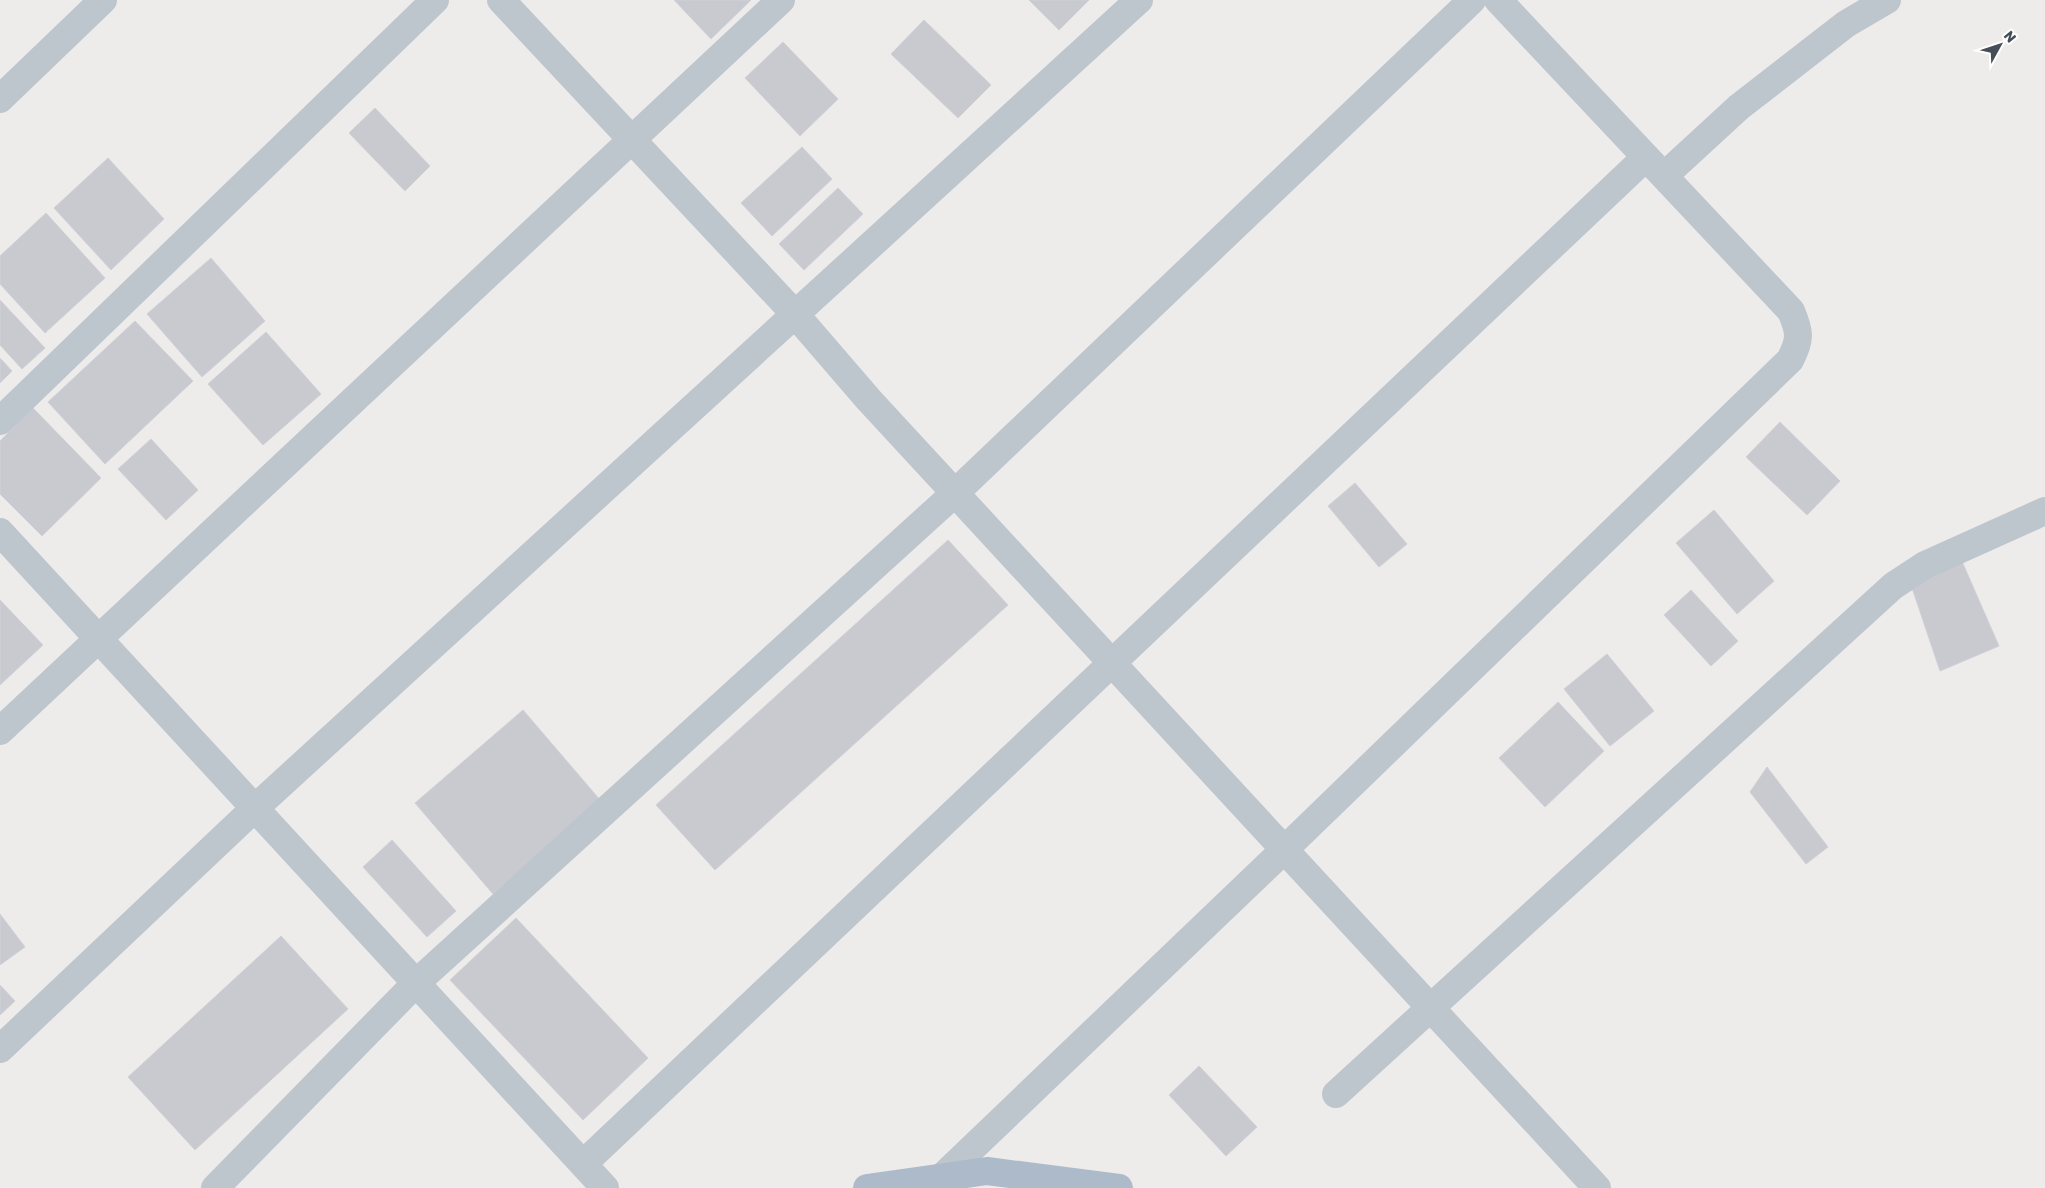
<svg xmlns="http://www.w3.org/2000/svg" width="2045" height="1188" font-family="Rubik,sans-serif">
  <rect width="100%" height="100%" fill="#eeebeb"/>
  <path fill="#c8cad0" stroke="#cfd1d7" d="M674,0H751L711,39Z
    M1029,0H1089L1059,30Z
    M924,20L991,85L958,118L891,54Z
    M783,42L838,99L800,136L745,78Z
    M375,108L430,166L405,191L349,133Z
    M802,147L832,179L772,236L741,203Z
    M108,158L164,219L111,270L54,208Z
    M838,188L863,214L804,270L779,244Z
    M46,213L105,278L45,333L0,284V256Z
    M211,258L265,321L202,377L147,314Z
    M0,300L45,348L22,369L0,345Z
    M135,321L193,381L105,464L48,402Z
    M266,332L321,394L263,445L208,384Z
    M0,358L12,371L0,383Z
    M33,408L101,478L42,536L0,494V441Z
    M1780,422L1840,481L1807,515L1746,457Z
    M151,439L198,490L166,520L118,469Z
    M1355,483L1407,544L1379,567L1328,506Z
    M1714,510L1774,581L1737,614L1676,543Z
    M948,540L1008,605L715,870L656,805Z
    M1957,550L1999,646L1940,671L1908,576Z
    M1691,590L1738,641L1711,666L1664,615Z
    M0,600L43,645L0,685Z
    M1607,654L1654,711L1610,746L1564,689Z
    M1558,702L1604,751L1545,807L1499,758Z
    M523,710L601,801L493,894L415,803Z
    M1767,767L1828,847L1806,864L1750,792Z
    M392,840L456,911L427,937L363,867Z
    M0,914L25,947L0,965Z
    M516,918L648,1058L583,1120L450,980Z
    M281,936L348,1009L195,1150L128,1077Z
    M0,985L15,1001L0,1015Z
    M1199,1066L1257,1127L1226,1156L1169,1095Z"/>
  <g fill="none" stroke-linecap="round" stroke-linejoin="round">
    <path stroke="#bdc5cd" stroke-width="28" d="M501,0L794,313L869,400L1597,1188
      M0,99L103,0
      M1664,176L1739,107L1846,24L1887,0
      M0,421L435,0
      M0,532L605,1188
      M0,731L781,0
      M0,1049L255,808L1139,0
      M1336,1094L1893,586L1925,565L2045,511
      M583,1164L1646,157
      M943,1176L1285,849L1790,360C1801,339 1800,332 1791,311L1498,0
      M215,1188L416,983L955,493L1472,0"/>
    <path stroke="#acbac9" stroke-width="28" d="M867,1188L987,1171L1119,1188"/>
  </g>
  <g transform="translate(2000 45) rotate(50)" stroke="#ffffff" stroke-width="4" paint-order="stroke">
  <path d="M0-4L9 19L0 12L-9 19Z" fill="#454e57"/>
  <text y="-8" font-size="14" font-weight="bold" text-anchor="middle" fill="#454e57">N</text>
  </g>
</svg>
